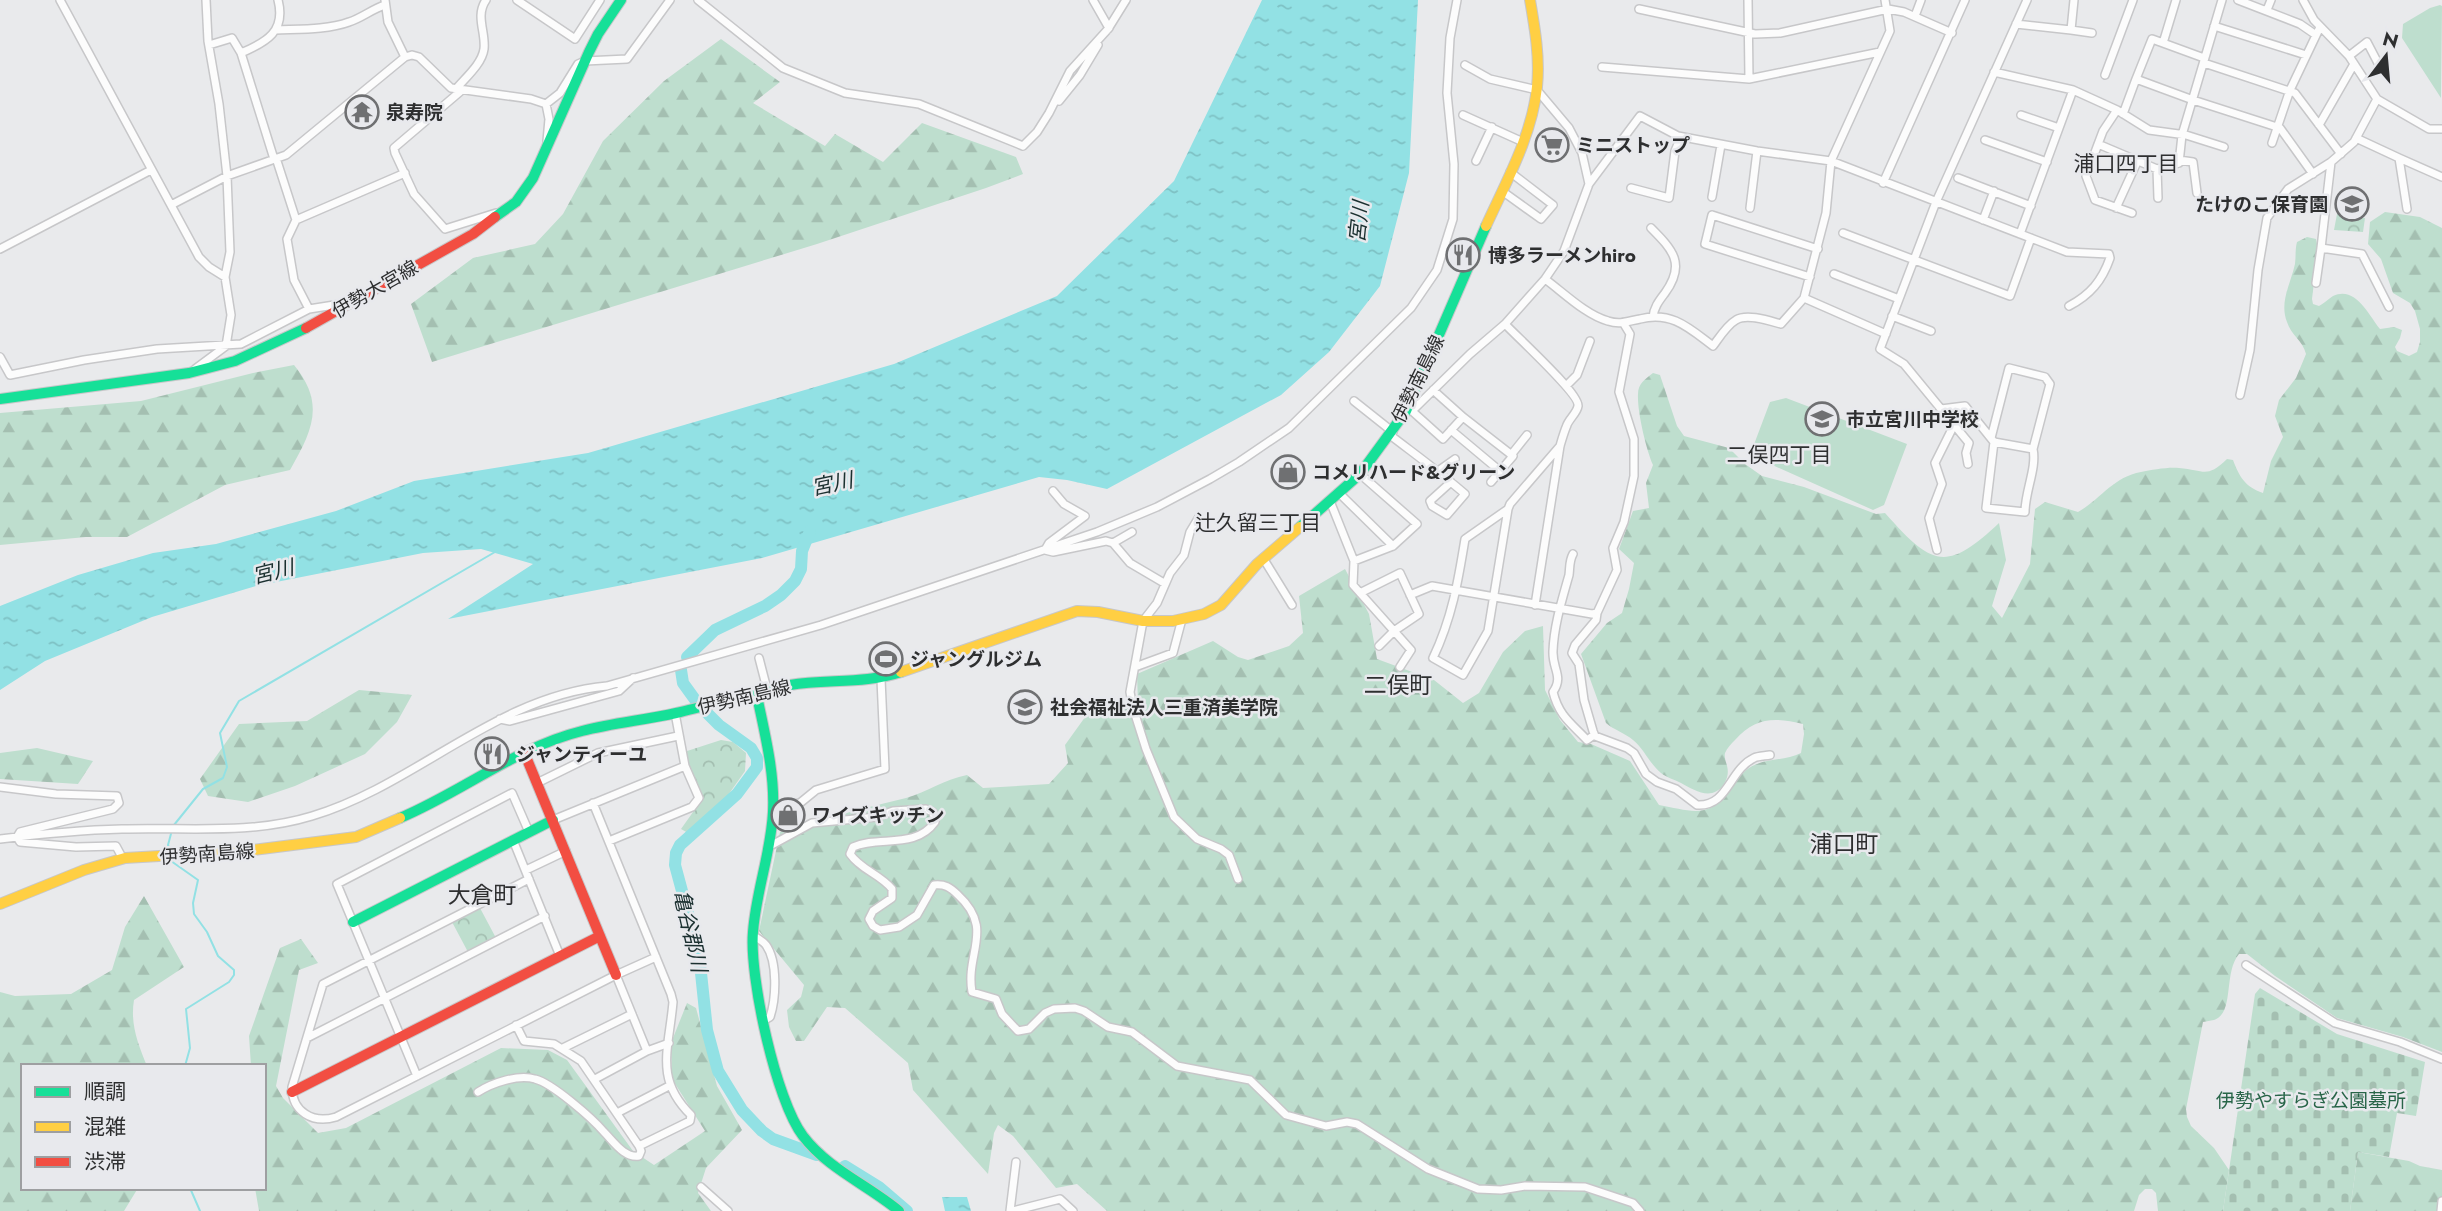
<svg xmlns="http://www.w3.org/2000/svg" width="2442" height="1211" font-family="Jost,'Noto Sans JP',sans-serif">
  <defs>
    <pattern id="forest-firs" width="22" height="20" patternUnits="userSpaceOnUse" patternTransform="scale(1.75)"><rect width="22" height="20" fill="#bedece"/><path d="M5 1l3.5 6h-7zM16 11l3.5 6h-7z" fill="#a4bfb1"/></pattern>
    <pattern id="cemetery-stones" width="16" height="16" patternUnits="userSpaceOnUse" patternTransform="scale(1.75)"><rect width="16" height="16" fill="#bedece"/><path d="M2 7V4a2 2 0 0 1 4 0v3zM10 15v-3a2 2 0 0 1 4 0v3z" fill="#a4bfb1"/></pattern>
    <pattern id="park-crowns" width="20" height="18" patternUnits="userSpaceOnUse" patternTransform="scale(1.75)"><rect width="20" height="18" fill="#bedece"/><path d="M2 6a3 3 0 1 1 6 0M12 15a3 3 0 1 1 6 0" fill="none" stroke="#a4bfb1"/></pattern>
    <pattern id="water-ripples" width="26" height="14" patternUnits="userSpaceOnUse" patternTransform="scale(1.75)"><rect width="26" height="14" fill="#92e1e4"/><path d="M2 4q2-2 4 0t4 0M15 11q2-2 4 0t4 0" fill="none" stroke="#7ec1c4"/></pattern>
  </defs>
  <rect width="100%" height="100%" fill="#e9eaec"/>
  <path fill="#bedece" d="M2440,5L2442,6L2441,98L2402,38L2403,24L2430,8Z
    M1786,398L1907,444L1884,505L1873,510L1750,455L1770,402Z"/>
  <path fill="url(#forest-firs)" d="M721,39L780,82L753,103L825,146L835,134L883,162L922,123L1016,157L1023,174L986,188L817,244L432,362L411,304L473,258L535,244L563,214L603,141L664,81Z
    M2385,212L2420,217L2442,228V1052L2403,1037L2337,1018L2275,976L2247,954H2239C2223,973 2235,1013 2214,1020C2210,1021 2207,1021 2203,1022L2186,1109L2187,1117L2191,1126L2214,1148L2229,1170L2223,1211H2158L2156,1193L2152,1189H2145L2139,1195L2134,1211H1107L1077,1184L1056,1188L1013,1136L998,1125L994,1133L988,1174L913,1090L908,1063L845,1008L827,1007L804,1041H796L789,1027L787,1010L801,997L804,985L759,931L780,832C821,819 864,808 906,798C927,792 945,779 967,775L983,788L1049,784L1068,763L1065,745L1088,713L1138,704L1137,674L1213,641L1238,657L1248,660L1289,646L1303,633L1299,596L1345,569L1369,614L1377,659L1434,680L1463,703L1479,693L1503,652L1525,631L1543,626L1545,690L1560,720L1578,742L1591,744L1630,761L1659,805C1688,810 1709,820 1727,792C1733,783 1740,774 1749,768C1764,758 1785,761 1801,753L1804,734L1803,724C1775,717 1755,717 1735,740C1731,744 1727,748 1725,753C1723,762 1733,769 1724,784C1712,802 1694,790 1681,783C1674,779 1667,778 1661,773C1650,764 1644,749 1633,740C1625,733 1614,730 1606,723L1581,654L1607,623L1622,613L1629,589L1634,563L1619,549L1633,511L1649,508L1646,483L1653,465C1646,449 1637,411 1638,394C1638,384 1645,379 1653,373L1660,375L1677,426L1684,436L1729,448L1745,464L1762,476L1804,487L1876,514L1885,513C1932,566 1946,573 1999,523L2006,560L1992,606L2002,618L2030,564L2035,509L2045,502L2078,512C2101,499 2113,477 2141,472C2152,470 2167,467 2179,468C2205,470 2206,479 2227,459L2233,460C2239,476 2245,487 2263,493L2271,461L2283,437L2275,416L2279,400L2296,378L2306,354C2303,341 2291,335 2287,322C2279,302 2291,283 2295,264C2296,256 2295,249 2297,242L2307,237L2316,239L2318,249L2312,299L2313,304L2319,306C2325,303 2328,299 2333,296C2355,285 2369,315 2380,329L2394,327L2402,330L2400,338L2395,347L2397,351L2409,356L2417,352L2420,342V329L2415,311L2410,303L2393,293L2381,259L2368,244L2370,222Z
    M294,365C326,404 312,431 290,470L225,485L127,537H86L0,545V413L141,401L253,373Z
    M359,690L412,695L397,722L365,754L295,786L248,802L208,796L200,779L239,724L307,721Z
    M37,748L93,761L78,784L0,779V753Z
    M144,896L184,967L134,1000C130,1024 138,1044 147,1066H23V1188H138L124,1211H0V992L15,996L71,994L112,970L125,927Z
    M301,939L318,963L299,970L276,1086L283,1098L318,1133L346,1128L501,1048L548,1050L567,1060L633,1151L654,1165L705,1131L672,1079L671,1043L687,1003L696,1008L717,1086L742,1130L706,1168L698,1193L711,1211H259L255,1188H264V1066H251L249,1036L280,948Z
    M2358,1152L2409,1161L2420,1166L2442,1170V1211H2350Z"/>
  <path fill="url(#cemetery-stones)" d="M2260,988L2337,1034L2425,1062L2416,1116L2397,1113L2389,1157L2358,1152L2350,1211H2223L2255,994Z"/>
  <path fill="url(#park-crowns)" d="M2337,214L2365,218L2363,232L2334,230Z
    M721,740L733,742L746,753L745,771L726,798L688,833L681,829L703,798L684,752Z
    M480,908L496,938L468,952L452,922Z"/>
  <path fill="url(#water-ripples)" d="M1262,0H1418L1409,173L1380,286L1329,352L1281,395L1107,489L1067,480L1039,477L762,558L448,619L533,564L481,549L423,553L256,586L152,617L45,661L0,690V606L78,575L153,553L216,544L336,511L414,481L588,453L894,364L1057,296L1174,181Z
    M942,1197H967L971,1211H945Z"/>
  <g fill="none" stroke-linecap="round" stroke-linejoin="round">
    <path stroke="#92e1e4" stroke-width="2" d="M174,825L203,789L223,778L227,767L220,733L239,701L495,552
      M171,852L168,845L172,830
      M171,861L198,880L193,903L194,914L207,932L218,956L234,970V975L229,982L186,1009L190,1048L185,1066
      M190,1188L200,1211"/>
    <path stroke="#92e1e4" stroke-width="12" d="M687,657L715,630L765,606L781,595L795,581L801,569L802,551L810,531
      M681,670L683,683L696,701
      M705,711L719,725L751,748L757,758V767L737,794L680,845L676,853L675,865L699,954L707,1030L718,1071L742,1110L762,1131L773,1139L817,1155
      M845,1166L879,1187L907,1211"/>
    <defs>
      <path id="street" d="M60,0L199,257L209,267L225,277
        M385,0L388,22L405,57
        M517,0L575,39L600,0
        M698,0L783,68L845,93L919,104L1023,146
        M1748,0L1749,79
        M2074,0L2071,30L2092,33
        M2176,0L2163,43L2204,58
        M2238,0L2300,24L2316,35
        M2303,0L2314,20L2349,56L2377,99L2429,129H2442
        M1639,9L1755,34L1780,33L1888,9L1904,12L1952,33
        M2267,10L2271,0
        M1915,16L1921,0
        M2016,24L2071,30
        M2214,26L2306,55
        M1108,29L1126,0
        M276,30C300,29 327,30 349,22C362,18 372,9 385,5
        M209,45L232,38L241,53
        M2349,56L2367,42L2379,65
        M2204,63L2295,93L2341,154
        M1465,65L1490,79L1537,90L1569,128L1582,153L1589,184
        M1602,67L1749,79L1880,52
        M1994,72L2073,90L2117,110L2149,130L2186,135L2224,147
        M2105,75L2133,0
        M2136,79L2152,39L2163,43
        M456,89C465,78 482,64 484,49C486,32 475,16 486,0
        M462,90L394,148L395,153L414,194L445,229L496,213
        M1059,101L1080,75L1098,45
        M546,104L560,93L578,64L585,61L627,59L670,0
        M546,104L549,119L547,141
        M2117,110L2103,131L2086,176L2095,200L2132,213
        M2123,114L2136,79L2193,100L2280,128L2313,174
        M1463,115L1523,142
        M2021,115L2059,128
        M2319,125L2354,64
        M2356,138L2399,158L2407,209
        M1985,140L2047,162
        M2272,143L2290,90L2320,27
        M2098,144L2157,169L2179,163L2182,135L2222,0
        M1023,146L1037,132L1049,113L1070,71L1109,28L1093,0
        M276,158L296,220L287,239L294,280L309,309
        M2399,158L2442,177
        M274,159L241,53C267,42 286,31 278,0
        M2179,160L2193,162L2197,193
        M1476,161L1492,127
        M2331,162L2321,248L2362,254L2389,307
        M2157,169L2158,198
        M1958,178L2031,206
        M1883,183L1965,0
        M1631,188L1669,198L1675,151L1681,137
        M1502,191L1541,219L1553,205L1510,172
        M1712,197L1721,145
        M171,205L227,176L286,155L405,57L412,55L419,57L451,88L531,99L546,104
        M1750,208L1757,151
        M2116,208L2138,160
        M296,220L405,173
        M1983,220L1994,191
        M1651,228C1673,250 1686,264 1665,293C1659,301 1654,307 1653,317
        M1843,233L2010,296L2031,238
        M2020,234L2073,90
        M0,249L151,170
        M1834,274L1899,299
        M1810,277L1705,244L1712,215L1818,249
        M1545,279C1564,293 1586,315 1608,321C1621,325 1628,321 1640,319C1672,311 1689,328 1713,346C1719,338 1727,325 1736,320C1747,313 1770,321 1781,324L1804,298L1826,213L1831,161L1890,31L1885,0
        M2316,283L2321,248
        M1804,298L1886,334
        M1892,316L1931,331
        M1505,324C1517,337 1580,394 1578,406C1577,413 1569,419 1567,425C1564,432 1562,439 1560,446L1535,605
        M1624,324L1630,334L1619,392L1634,439V476L1624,522L1613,548L1617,570L1597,613L1596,620L1575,645L1572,653L1579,664L1584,700L1593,731L1595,736L1627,748L1634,753L1646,774L1657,782L1676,789L1697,805C1728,807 1729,770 1754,758C1758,756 1765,756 1770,755
        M0,357L10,375L84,360L157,349L241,344L309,309L347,303
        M195,369L226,346L231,315L225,277L230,252L227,176L219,104L208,41L206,0
        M1566,386L1577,375L1590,341
        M1433,390L1463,417
        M2240,395L2250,350L2258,270L2267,218L2288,189L2331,162L2354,142L2377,99
        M1354,401L1393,432
        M1941,409L1965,406L1994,442L1986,508L2025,512C2025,491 2037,468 2033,449L1994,442
        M1407,411H1412L1443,439L1463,417L1513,456L1491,482
        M1412,411L1470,354L1505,324L1545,279L1564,251L1589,184L1640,116L1678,136L1757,151L1831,161L2067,252L2109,254L2110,258C2102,281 2090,295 2069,306
        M1451,430L1500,471
        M1390,435C1416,455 1441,473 1465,494L1447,515L1432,506L1430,501L1451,482
        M1991,438L2009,368L2045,377L2050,384L2033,449
        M1511,455L1527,435
        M1968,464L1966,453L1969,443L1904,364L1880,349L1936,202L2027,0
        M1438,471L1455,459
        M1053,491L1064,504L1085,516L1049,543L1045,550L1053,552L1106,541L1113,543L1130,563L1164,583
        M1339,493L1393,546
        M1330,501L1354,561L1353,585L1411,650L1400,667
        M1508,509L1488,631L1463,675L1433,658C1452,618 1458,582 1465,539L1508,509L1510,504L1560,446
        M1199,517L1190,532L1184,555L1170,573L1157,603L1143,621L1130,692L1133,708L1146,749L1174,817L1197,839L1221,849L1229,855L1238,879
        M1113,543L1132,532
        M1937,550L1929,518L1942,484L1935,463L1954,425
        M1573,554C1569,561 1570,568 1569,575C1562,600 1554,625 1553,651C1552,669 1564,676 1553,692C1559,716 1571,723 1587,740L1594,735
        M1263,558L1292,605
        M1354,561L1393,546L1417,524L1360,474
        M1360,593L1400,573L1419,614L1394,631L1379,646
        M1410,595L1432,586L1592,614L1597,613
        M759,658L767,689
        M1135,667L1173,653L1182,619
        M500,719L510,721L619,691L633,678
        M537,783L598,753L678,736
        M0,787L56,794L117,796L119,803L113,809L20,832L17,837L20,842L76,847L116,846L123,859
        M773,808L800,803L816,790L885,769L881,679
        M553,820L685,766
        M0,839C40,834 82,830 122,829C186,827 250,835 312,816C416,785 496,696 607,686L821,625L1097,532L1157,507L1210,479L1239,462L1289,428L1411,308L1437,270L1453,219L1454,164L1447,93L1450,38L1457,0
        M513,840L560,956
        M609,841L692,807L699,798L685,766L675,713
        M770,846L812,823L877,817L893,811L926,809L933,812L935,822C915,850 879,835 853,847L850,854C861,870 880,874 892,889V898L873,911L869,919L873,926L880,930L899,927L917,915L934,885C945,884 950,887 958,895C995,929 965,953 972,992L996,999L1002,1014L1018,1031L1029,1029L1045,1013L1054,1009L1075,1008L1084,1011L1108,1027L1132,1032L1177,1066L1250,1080L1286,1115L1326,1126L1347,1122L1357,1124L1428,1169L1478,1189L1501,1190L1525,1186L1585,1187L1633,1203L1640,1211
        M526,870L566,851
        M529,879L323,984L292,1087C292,1112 313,1124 336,1117L616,975L656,957
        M752,935C757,938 763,941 766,945C778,962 776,999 770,1017L763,1021
        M2246,965L2335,1023L2400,1042L2442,1059
        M516,1025L524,1041L554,1044L581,1061L639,1146L690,1121L691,1115C654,1079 669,1049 673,1002L671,994L593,803
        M307,1038L545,916
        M563,1048L632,1014
        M647,1051L669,1043
        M417,1076L337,884L512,793L529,832
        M595,1079L647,1051L616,975
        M478,1092C492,1083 518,1074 535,1079C552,1083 592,1118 604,1132C614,1142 624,1158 639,1156L641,1151L639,1146
        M617,1113L669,1086
        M701,1187L728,1211
        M1010,1211L1016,1162
        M1013,1211L1060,1199L1073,1211
        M2441,1211L2442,1201"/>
      <path id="fast" d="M495,217L516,202L533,178L589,52L598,34L621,0
        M0,399L189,373L235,361L306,328
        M1300,527L1360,474L1406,411L1486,226
        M756,691C764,731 775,771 773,812C771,853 756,891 753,932C749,976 776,1101 803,1136C828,1169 868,1185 899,1211
        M400,818C462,792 517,747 582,731C613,723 645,720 676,713C715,704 752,691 790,685C828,679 865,684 901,672
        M353,922L553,820"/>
      <path id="slow" d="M1486,226C1506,182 1532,136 1537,87C1540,58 1535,29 1530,0
        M901,672L1077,611L1098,612L1143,621H1173L1204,614L1221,605L1257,564L1300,527
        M0,904L84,870L125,858L245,851L356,837L400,818"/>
      <path id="jam" d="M306,328L473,234L495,217
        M524,752L616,975
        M292,1092L600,936"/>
    </defs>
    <use href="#street" stroke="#c7c7c9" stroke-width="10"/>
    <use href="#fast" stroke="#c7c7c9" stroke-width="12"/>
    <use href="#slow" stroke="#c7c7c9" stroke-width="12"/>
    <use href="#jam" stroke="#c7c7c9" stroke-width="12"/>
    <use href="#street" stroke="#fcfcfc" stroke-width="7"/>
    <use href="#fast" stroke="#16e098" stroke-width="10"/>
    <use href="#slow" stroke="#ffcf43" stroke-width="10"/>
    <use href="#jam" stroke="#f24e42" stroke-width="10"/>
  </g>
  <defs>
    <symbol id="temple-ring" viewBox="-11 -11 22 22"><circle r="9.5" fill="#e8e9ed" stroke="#6f7072" stroke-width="1.5"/><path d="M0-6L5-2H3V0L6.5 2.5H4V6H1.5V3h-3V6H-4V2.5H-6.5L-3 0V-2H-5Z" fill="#6f7072"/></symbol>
    <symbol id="supermarket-ring" viewBox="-11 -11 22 22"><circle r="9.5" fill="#e8e9ed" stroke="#6f7072" stroke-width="1.5"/><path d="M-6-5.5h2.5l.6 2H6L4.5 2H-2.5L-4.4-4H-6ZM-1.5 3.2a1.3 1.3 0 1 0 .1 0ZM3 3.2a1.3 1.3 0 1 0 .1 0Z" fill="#6f7072"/></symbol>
    <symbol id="school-ring" viewBox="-11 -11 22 22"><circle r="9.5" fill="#e8e9ed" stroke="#6f7072" stroke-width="1.5"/><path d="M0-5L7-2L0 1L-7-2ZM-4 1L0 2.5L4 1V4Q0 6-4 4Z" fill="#6f7072"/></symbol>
    <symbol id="restaurant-ring" viewBox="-11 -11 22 22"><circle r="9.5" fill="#e8e9ed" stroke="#6f7072" stroke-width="1.5"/><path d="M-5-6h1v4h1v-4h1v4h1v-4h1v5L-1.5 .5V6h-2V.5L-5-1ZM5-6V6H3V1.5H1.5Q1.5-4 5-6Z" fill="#6f7072"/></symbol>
    <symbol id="shop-ring" viewBox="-11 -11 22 22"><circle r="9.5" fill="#e8e9ed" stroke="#6f7072" stroke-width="1.5"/><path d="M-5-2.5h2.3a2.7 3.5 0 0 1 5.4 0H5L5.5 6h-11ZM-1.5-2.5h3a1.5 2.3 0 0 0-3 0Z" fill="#6f7072"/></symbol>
    <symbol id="stadium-ring" viewBox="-11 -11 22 22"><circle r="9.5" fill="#e8e9ed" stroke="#6f7072" stroke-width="1.5"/><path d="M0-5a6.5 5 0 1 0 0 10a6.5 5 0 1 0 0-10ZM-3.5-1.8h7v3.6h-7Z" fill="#6f7072"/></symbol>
  </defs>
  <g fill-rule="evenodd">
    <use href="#temple-ring" x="343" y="93" width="38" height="38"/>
    <use href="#supermarket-ring" x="1533" y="126" width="38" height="38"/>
    <use href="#school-ring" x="2333" y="185" width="38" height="38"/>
    <use href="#restaurant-ring" x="1444" y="236" width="38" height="38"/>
    <use href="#school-ring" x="1803" y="400" width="38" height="38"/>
    <use href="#shop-ring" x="1269" y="453" width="38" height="38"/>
    <use href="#stadium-ring" x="867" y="640" width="38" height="38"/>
    <use href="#school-ring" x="1006" y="688" width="38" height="38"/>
    <use href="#restaurant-ring" x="473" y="735" width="38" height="38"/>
    <use href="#shop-ring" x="769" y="796" width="38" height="38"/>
  </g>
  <g text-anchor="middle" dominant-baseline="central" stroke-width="5" stroke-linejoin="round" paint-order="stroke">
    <g font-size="19" font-weight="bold" fill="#2e2f30" stroke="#e8e9ed" text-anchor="start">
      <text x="386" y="112">泉寿院</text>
      <text x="1576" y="145">ミニストップ</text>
      <text x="2328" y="204" text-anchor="end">たけのこ保育園</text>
      <text x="1488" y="255">博多ラーメンhiro</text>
      <text x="1846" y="419">市立宮川中学校</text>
      <text x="1312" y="472">コメリハード&amp;グリーン</text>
      <text x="910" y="659">ジャングルジム</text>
      <text x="1050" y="707">社会福祉法人三重済美学院</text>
      <text x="516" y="754">ジャンティーユ</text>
      <text x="812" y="815">ワイズキッチン</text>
    </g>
    <g font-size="19" fill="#2e2f30" stroke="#e8e9ed">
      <text transform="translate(375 289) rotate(-30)">伊勢大宮線</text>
      <text transform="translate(1418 379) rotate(-64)">伊勢南島線</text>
      <text transform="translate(744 697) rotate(-13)">伊勢南島線</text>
      <text transform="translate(207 854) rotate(-4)">伊勢南島線</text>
    </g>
    <g font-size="19" fill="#286548" stroke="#e8e9ed">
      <text x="2311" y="1100">伊勢やすらぎ公園墓所</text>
    </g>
    <g font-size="21" fill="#2e2f30" stroke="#e8e9ed">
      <text x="2126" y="164">浦口四丁目</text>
      <text x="1779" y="455">二俣四丁目</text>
      <text x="1258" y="523">辻久留三丁目</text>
    </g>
    <g font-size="21" font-style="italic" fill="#1b3030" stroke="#e8e9ed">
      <text transform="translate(1359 222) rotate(-84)">宮川</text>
      <text transform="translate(832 484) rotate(-12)">宮川</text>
      <text transform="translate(273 572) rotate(-14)">宮川</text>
      <text transform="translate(690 931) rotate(77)">亀谷郡川</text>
    </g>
    <g font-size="23" fill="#2e2f30" stroke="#e8e9ed">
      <text x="1398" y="685">二俣町</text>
      <text x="1844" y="844">浦口町</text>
      <text x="482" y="895">大倉町</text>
    </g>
  </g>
  <rect x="21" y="1064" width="245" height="126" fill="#e8e9ed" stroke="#9e9fa1" stroke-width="2"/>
  <rect x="35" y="1087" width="35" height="10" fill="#16e098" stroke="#9e9fa1" stroke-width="2"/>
  <text x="84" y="1099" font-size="21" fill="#2e2f30">順調</text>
  <rect x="35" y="1122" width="35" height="10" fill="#ffcf43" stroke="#9e9fa1" stroke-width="2"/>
  <text x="84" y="1134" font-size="21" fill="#2e2f30">混雑</text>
  <rect x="35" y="1157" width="35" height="10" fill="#f24e42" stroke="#9e9fa1" stroke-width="2"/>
  <text x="84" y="1169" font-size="21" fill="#2e2f30">渋滞</text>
  <g transform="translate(2386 56) rotate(16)" stroke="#e8e9ed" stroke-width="5" paint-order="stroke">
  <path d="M0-5L12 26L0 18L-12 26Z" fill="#2e2f30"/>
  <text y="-10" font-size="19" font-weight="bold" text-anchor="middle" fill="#2e2f30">N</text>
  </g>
</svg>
